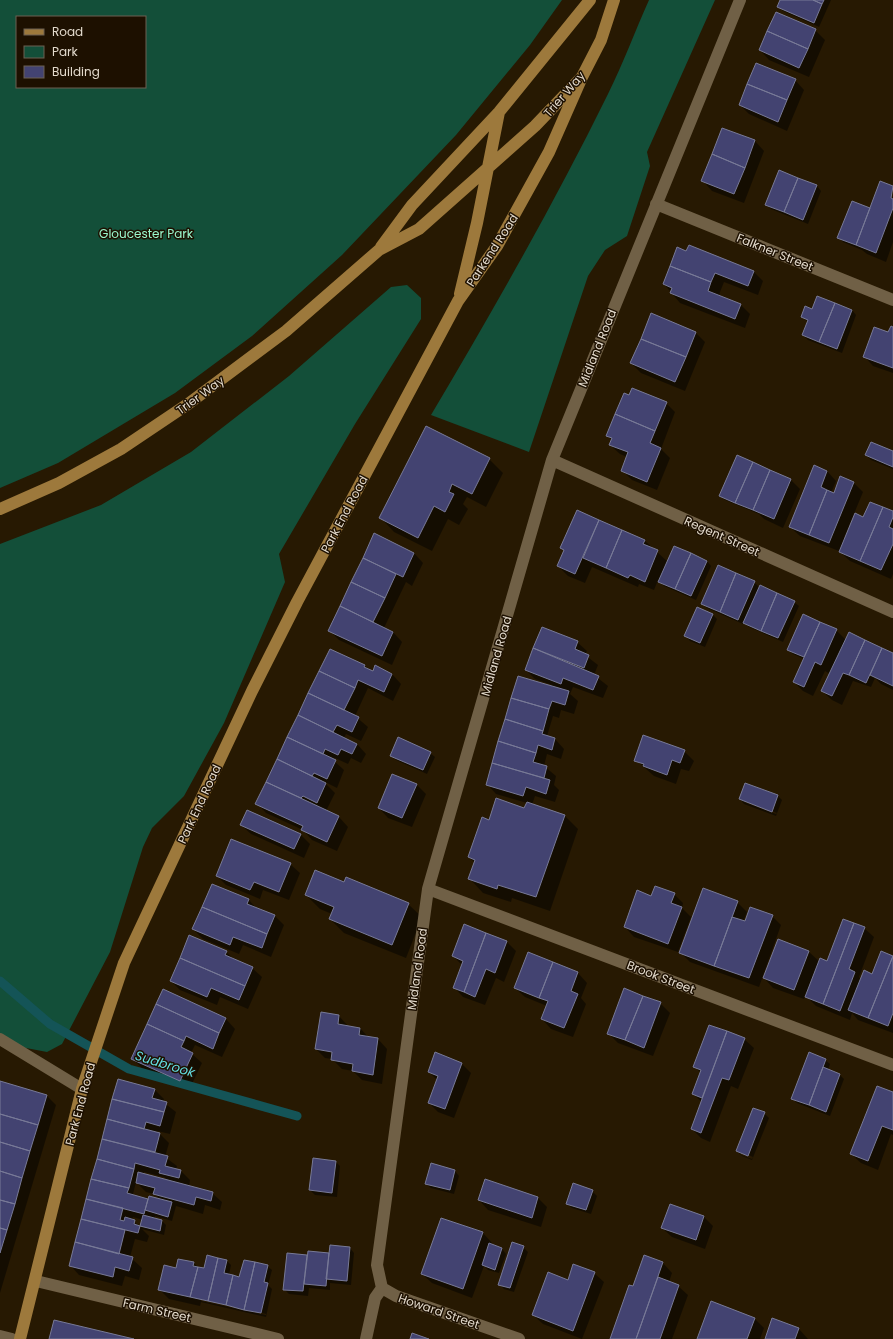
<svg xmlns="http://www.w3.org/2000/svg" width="893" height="1339" font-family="Poppins,sans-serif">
  <rect width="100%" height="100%" fill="#271902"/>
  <path fill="#134f39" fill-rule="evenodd" d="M0,0H562L530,45L456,135L342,255L252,336L175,393L58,463L0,488ZM17,17H145V87H17Z
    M649,0H715L647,152L650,166L627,236L605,250L588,276L529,452L431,415C493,310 554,204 608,94C623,64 635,31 649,0Z
    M407,285L421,298V319L355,424L279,554L285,582L224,723L184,796L152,828L143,847L110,952L62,1044L47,1052L0,1043V544L101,505L191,452L289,376L391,287Z"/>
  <path fill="#0007" fill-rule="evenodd" d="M781,0H831L819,27L783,11L778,6Z
    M815,30L825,40L809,77L769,60L760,50Z
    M795,80L804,90L787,131L749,114L740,105Z
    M723,129L755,141L764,151L744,203L712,191L703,181Z
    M881,183L893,187L888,202L890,203L893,196V242L886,262L867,254L862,250L843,242L839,238L871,209Z
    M817,186L821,191L808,224L771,209L766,205Z
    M689,247L754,272L763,281L758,295L724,282L720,292L719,296L741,305L750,314L745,328L680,303L664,284Z
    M818,298L852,310L856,315L842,353L808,340L803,335L808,322L802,317L813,310Z
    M893,328V373L873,366L864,356L889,334Z
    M696,333L705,342L685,391L641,373L631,363Z
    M666,403L675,412L661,449L670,458L657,490L632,480L622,470L627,457L620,454L610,445L612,440L607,436Z
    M893,453V469L871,460L866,455Z
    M489,459L503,473L486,507L467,497L463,504L468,509L459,525L448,519L432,551L394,532L381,518Z
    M827,471L836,481L831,493L834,494L853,482L863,492L844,538H846L864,518L893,512V574L891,579L850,561L839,551L800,536L790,527Z
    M791,480L800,489L783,528L764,519L759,514L725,500L720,496Z
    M577,511L645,541L668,562L707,561L711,566L696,600L664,586L658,580L654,590L639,584L638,587L592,567L585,583L568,576L558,566L565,552L561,548Z
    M374,535L414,553L423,563L412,586L406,582L384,628L393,632L402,642L392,665L339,640L329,630Z
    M754,582L760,588L794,602L799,606L783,642L749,627L744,622L743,624L707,608L702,603Z
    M712,614L717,619L705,647L690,641L686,636Z
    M803,615L836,630L846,640L865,641L893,654V690L881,684L875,678L871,687L853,681L842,705L832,700L822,691L830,674L825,671L813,696L803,691L794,682L804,659L793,654L788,650Z
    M542,628L577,642L587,651L585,655L598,665L594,675L608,686L603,698L573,687L570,694L578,701L574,714L561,710L559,718L553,716L547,736L555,739L564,749L561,759L547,754L544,766L556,776L554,785L559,790L555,802L535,796L532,805L564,815L578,829L550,911L512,898L511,902L483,893L470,879L475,863L469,857L489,821L525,809L527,803L496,794L487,784L519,677L551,687L552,685L535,679L526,670Z
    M330,650L365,666L373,673L392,674L401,684L393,701L368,688L355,716L368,727L361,741L346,734L344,738L357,744L366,754L361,763L351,758L348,764L335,758L333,760L344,770L337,788L323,781L335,793L326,811L339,817L348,827L337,851L312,840L303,830L266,813L257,803Z
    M684,751L694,761L689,771L681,769L676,784L654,776L636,760Z
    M430,753L435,757L427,774L396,760L391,756Z
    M416,784L426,794L412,827L388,818L379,808Z
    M778,796L782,800L776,816L744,804L740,799ZM744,800L777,813L776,814L744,802Z
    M241,825L301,835L310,844L304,858L251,834Z
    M290,864L300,873L289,900L263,890L260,899L226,885L217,876Z
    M345,884L408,904L422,917L406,958L344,933L330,919L332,914L320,909L306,895Z
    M212,885L249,900L257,909L275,916L284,925L271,957L243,945L239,954L203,939L193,929Z
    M674,894L683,903L682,908L691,917L678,952L634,937L625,927L652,897Z
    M737,902L747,912L743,922L772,916L781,925L759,987L690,962L680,952Z
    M465,925L507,942L516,951L504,982L496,978L485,1005L463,997L454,987L462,965L453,956Z
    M864,928L874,937L859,977L861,979L873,975L893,957V1033L858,1020L852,1013L850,1020L816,1006L805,995L804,999L773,988L764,978L779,940L809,952L820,962H828Z
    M226,952L235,960L252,968L262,977L248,1009L220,997L217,1005L180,990L171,981Z
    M578,973L587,983L581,998L586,1004L573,1037L551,1029L542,1019L547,1006L525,997L515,988Z
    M164,990L226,1019L235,1029L222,1057L195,1045L191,1053L202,1063L189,1090L142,1068L132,1058Z
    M660,1003L670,1013L653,1056L618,1043L608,1033Z
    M339,1016L348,1026L360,1028L369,1038L378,1039L387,1049L382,1084L362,1080L353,1071L342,1069L332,1059L325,1058L316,1049Z
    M710,1026L744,1039L754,1048L738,1089L731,1086L710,1142L701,1138L692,1129L702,1102L693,1094L701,1073L695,1067Z
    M435,1054L462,1064L471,1073L454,1118L438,1112L429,1103L437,1080L429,1072Z
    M825,1060L830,1064L828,1070L840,1075L844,1079L830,1116L797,1103L792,1098Z
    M118,1080L154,1089L164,1099L163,1102L176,1112L170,1134L157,1131L169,1143L165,1157L177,1166L176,1170L181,1171L190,1180L189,1187L212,1193L222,1202L220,1210L205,1205L203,1214L176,1206L172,1221L155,1216V1219L162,1221L166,1225L164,1235L142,1229L149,1236L147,1242L135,1239L130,1257L142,1268L139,1280L125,1276L122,1286L79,1275L70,1265ZM144,1172L164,1177L169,1181L144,1175ZM136,1182L146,1192L154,1194L161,1200L135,1196L133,1194ZM133,1217L143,1220L141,1227L132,1220Z
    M0,1082L47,1096L56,1105L0,1293Z
    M893,1093V1135L891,1134L878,1170L861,1163L851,1154Z
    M764,1113L769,1118L752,1160L742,1156L737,1151ZM741,1152L753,1157L752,1159L741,1155Z
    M336,1162L340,1166L337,1197L315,1195L310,1190Z
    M431,1165L455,1171L459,1176L454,1194L431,1188L426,1184Z
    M592,1191L597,1196L591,1214L572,1208L567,1204Z
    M538,1198L547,1207L541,1227L488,1210L479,1200Z
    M704,1217L713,1226L705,1249L672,1237L662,1228Z
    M442,1219L483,1233L492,1243L491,1245L502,1249L506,1254L499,1273L488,1270L484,1266L472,1298L432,1283L422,1274Z
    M523,1247L528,1252L514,1292L504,1289L500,1285Z
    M350,1248L354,1253L351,1285L330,1283V1290L309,1288L308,1296L289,1294L284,1289L288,1254L308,1256L309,1253L330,1254Z
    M207,1256L227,1261L231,1265L229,1275L240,1278L267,1266L272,1270L268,1285L272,1289L266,1317L201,1302L200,1306L169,1299L159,1289L176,1269L194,1263L199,1268L205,1269ZM201,1299L266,1314V1315L201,1301Z
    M645,1257L663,1263L672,1273L669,1282L678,1286L688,1295L672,1339H612L634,1287Z
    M594,1273L604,1282L582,1339L543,1324L533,1315L568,1281Z
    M755,1319L764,1328L760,1339H698Z
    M773,1319L799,1329L808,1339H766Z"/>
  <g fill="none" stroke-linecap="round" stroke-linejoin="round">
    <path stroke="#145457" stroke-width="9" d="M0,981L50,1024L129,1069L297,1116"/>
  </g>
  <path fill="#434371" stroke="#787a97" d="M780,0H813L822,4L814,23L777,7Z
    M813,0H824L822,4Z
    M776,12L816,29L808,49L767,31Z
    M767,31L808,49L799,68L759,50Z
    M756,63L796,79L787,100L747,84Z
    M747,84L787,100L778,122L739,105Z
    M722,128L755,140L745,168L712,154Z
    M712,154L745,168L734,194L701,181Z
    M779,170L798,178L784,212L765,205Z
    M798,178L817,185L803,220L784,212Z
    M880,181L893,186L891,198L893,199V208L876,253L856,245Z
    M852,201L870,208L856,245L837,238Z
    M689,245L754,271L748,286L715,273L711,282L670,266L677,247L686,251Z
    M670,266L711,282L708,291L741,304L735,319L670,293L672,288L663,284Z
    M817,296L835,303L819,342L802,335L808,320L801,317L805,306L812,309Z
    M835,303L852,310L837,349L819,342Z
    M651,313L696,332L686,357L641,339Z
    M891,326L893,327V368L863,357L874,327L888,332Z
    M641,339L686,357L675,382L630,363Z
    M632,388L667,402L655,431L615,414L624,393L629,395Z
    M615,414L655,431L650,443L661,448L647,482L621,471L628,452L609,445L612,438L606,436Z
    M426,426L490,458L472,494L452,484L449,492L454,494L445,512L434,506L418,538L379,518Z
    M871,442L893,451V467L865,455Z
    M737,455L753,462L735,503L719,496Z
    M753,462L770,470L753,510L735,503Z
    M814,465L827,471L821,487L827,490L809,535L789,527Z
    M770,470L791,479L774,519L753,510Z
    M840,476L854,482L829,543L809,535L827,490L834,493Z
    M870,502L883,507L860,561L839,552L855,513L863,517Z
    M883,507L893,511V517L889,527L893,529V544L881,570L860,561Z
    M577,510L599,520L575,574L557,566L564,550L560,548Z
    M599,520L622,530L606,568L583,558Z
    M622,530L645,540L643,544L658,550L645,582L630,575L628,578L606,568Z
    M374,533L414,553L403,577L363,558Z
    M674,546L691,553L675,589L658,582Z
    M691,553L707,561L691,596L675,589Z
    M363,558L396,574L385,598L351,582Z
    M718,565L736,573L720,612L701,604Z
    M736,573L755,581L738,620L720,612Z
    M351,582L385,598L373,622L340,606Z
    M760,585L777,593L761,631L743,623Z
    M777,593L795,601L778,638L761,631Z
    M340,606L393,632L382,656L328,631Z
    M697,607L713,614L700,643L684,636Z
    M803,614L820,622L804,657L787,650Z
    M820,622L837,629L821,665L815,662L804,687L793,682Z
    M542,627L578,641L575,649L589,655L584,668L533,648Z
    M849,632L865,640L849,675L843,673L832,696L821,691Z
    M865,640L882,648L866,683L849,675Z
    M533,648L599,676L593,690L563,678L561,684L525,670Z
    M882,648L893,653V686L870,675Z
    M330,649L365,665L364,667L373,671L375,665L392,674L384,692L358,680L355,688L319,671Z
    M319,671L355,688L344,710L308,693Z
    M518,676L569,691L565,705L552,701L549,709L511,698Z
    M308,693L359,717L352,732L337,725L333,732L298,715Z
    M511,698L549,709L543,731L505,719Z
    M298,715L357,744L352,754L341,749L338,755L325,749L323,754L287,737Z
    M505,719L543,731L542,734L555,738L552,750L538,745L536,753L498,741Z
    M643,735L685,750L680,763L672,760L667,775L643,766L644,764L634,761Z
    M287,737L336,760L327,779L314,773L312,776L277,759Z
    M398,737L431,752L423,770L390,756Z
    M498,741L536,753L533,762L547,766L544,778L492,763Z
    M277,759L326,783L317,803L303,796L301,798L266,782Z
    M492,763L550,780L546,794L526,787L523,796L486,785Z
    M392,774L417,784L402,818L378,808Z
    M266,782L339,816L327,842L301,830L303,826L255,804Z
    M745,783L778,795L772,812L739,799Z
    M496,798L524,808L527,802L565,815L536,897L498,885L497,889L468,879L475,860L468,857L482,817L489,820Z
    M247,810L301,834L294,849L240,825Z
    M231,839L291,863L279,892L254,882L250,890L216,876Z
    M315,870L344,882L346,877L409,903L392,945L329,919L334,907L305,895Z
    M212,884L249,899L247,904L275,915L267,934L202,907Z
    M655,886L675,893L671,903L682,907L668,944L624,927L637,890L651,896Z
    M703,888L738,901L714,966L679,953Z
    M202,907L267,934L262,948L233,937L230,945L192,929Z
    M750,907L773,915L749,978L714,966L732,917L745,921Z
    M843,919L854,923L823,1004L805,997L820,958L827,961Z
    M854,923L865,927L849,969L855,972L840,1011L823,1004Z
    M464,924L486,933L464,992L453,988L463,961L452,956Z
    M486,933L507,941L495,973L486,969L475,997L464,992Z
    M189,935L227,951L225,955L253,967L245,986L180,958Z
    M778,939L809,951L794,990L763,978Z
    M881,951L893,956L868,1018L848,1010L864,970L872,974Z
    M528,952L553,962L539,998L514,988Z
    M893,956V1013L888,1026L868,1018Z
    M180,958L245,986L239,1000L211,988L207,997L170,981Z
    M553,962L578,972L571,991L578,994L564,1028L541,1019L548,1001L539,998Z
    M624,988L643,996L625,1040L607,1034Z
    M163,989L226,1018L219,1033L156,1004Z
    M643,996L661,1002L644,1048L625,1040Z
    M156,1004L219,1033L213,1049L186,1036L184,1041L147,1024Z
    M321,1012L339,1015L338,1024L360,1028L359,1035L378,1038L373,1075L352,1071L353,1064L331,1060L332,1052L315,1049Z
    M147,1024L184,1041L181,1047L193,1053L180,1081L131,1059Z
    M709,1025L727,1031L702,1098L692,1094L701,1070L693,1067Z
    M727,1031L745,1038L729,1080L722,1078L701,1133L691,1129Z
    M435,1052L462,1063L445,1109L428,1103L438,1076L428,1072Z
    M809,1052L826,1059L809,1105L791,1099Z
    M823,1067L840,1074L826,1112L809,1105Z
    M118,1079L155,1089L152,1098L167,1102L164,1112L112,1099Z
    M0,1081L47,1095L38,1125L0,1114Z
    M877,1086L893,1092V1130L882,1126L868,1161L850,1154Z
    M112,1099L164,1112L160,1126L146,1122L144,1129L107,1119Z
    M753,1108L765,1112L748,1156L736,1151Z
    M0,1114L38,1125L30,1151L0,1142Z
    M107,1119L160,1133L155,1152L102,1139Z
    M102,1139L168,1156L165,1166L181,1170L179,1178L159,1173L160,1170L135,1163L134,1169L97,1159Z
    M0,1142L30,1151L22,1178L0,1171Z
    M313,1158L336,1161L332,1193L309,1190Z
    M97,1159L134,1169L129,1188L91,1179Z
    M431,1163L455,1170L450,1190L425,1184Z
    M0,1171L22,1178L15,1204L0,1200Z
    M138,1172L213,1192L211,1201L196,1197L194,1205L153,1194L155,1188L136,1183Z
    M91,1179L129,1188L127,1193L148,1199L144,1214L86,1199Z
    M485,1179L538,1197L532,1218L478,1200Z
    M573,1183L593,1190L586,1210L566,1204Z
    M149,1196L172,1202L168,1217L145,1210Z
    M86,1199L123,1208L120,1220L124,1221L125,1217L135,1220L134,1224L140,1226L138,1233L81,1219Z
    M0,1200L15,1204L7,1230L0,1228Z
    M670,1204L704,1216L696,1240L661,1228Z
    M143,1215L162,1220L160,1231L140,1226Z
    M441,1218L483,1232L463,1289L421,1274Z
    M81,1219L125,1230L119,1254L75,1242Z
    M0,1228L7,1230L0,1253Z
    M75,1242L133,1257L129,1271L115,1267L113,1277L69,1266Z
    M512,1242L524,1246L510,1288L498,1285Z
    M489,1243L502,1248L495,1270L482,1265Z
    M330,1245L350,1247L347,1281L326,1279Z
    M308,1251L329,1253L326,1286L304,1284Z
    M287,1253L307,1255L303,1291L283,1290Z
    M207,1255L218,1258L208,1301L190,1297L198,1267L204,1268Z
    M644,1255L663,1262L636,1339H610L629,1285L633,1286Z
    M218,1258L227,1260L224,1273L233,1275L226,1305L208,1301Z
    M178,1259L194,1262L193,1266L198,1267L190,1297L158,1290L164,1265L176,1268Z
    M244,1260L255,1262L244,1310L226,1305L233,1275L239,1277Z
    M255,1262L268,1265L264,1282L268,1283L261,1313L244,1310Z
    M573,1264L595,1272L573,1331L532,1315L548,1272L568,1280Z
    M658,1277L679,1285L660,1339H636Z
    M711,1301L755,1318L747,1339H697Z
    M772,1318L799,1328L795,1339H765Z
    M54,1320L134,1339H49Z
    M412,1333L429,1339H410Z"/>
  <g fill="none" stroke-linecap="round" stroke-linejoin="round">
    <path stroke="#706046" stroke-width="12" d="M656,204L893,300
      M552,460L893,612
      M428,889L893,1065
      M0,1039L82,1089
      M36,1281L278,1339
      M382,1288L396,1296L519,1339
      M0,1336L12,1339
      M366,1339L375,1298L382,1288L377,1265L428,889L552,460L740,0"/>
    <path stroke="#9d793c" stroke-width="12" d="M381,247L412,205L499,112L590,0
      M460,294L477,223L499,112
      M0,509L59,483L121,449L188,404L286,331L379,250L419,229L535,126L582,77L601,40L614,0
      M20,1339L82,1089L124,963L252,691L297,602L458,301L497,246L549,152L582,77"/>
  </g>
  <g text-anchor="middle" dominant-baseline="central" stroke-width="3" stroke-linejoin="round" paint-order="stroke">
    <g font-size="12" fill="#e3dacc" stroke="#1d1000">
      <text transform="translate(564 94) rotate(-49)">Trier Way</text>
      <text transform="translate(492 250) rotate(-57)">Parkend Road</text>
      <text transform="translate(775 252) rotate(22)">Falkner Street</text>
      <text transform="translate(597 348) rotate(-68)">Midland Road</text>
      <text transform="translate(200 395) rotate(-36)">Trier Way</text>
      <text transform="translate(344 514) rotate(-62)">Park End Road</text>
      <text transform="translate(722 536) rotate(24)">Regent Street</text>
      <text transform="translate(496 656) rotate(-74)">Midland Road</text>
      <text transform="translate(199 804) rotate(-65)">Park End Road</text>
      <text transform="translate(417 969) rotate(-82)">Midland Road</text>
      <text transform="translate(661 977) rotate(21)">Brook Street</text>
      <text transform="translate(80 1104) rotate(-75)">Park End Road</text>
      <text transform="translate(157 1310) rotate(13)">Farm Street</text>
      <text transform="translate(439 1311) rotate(19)">Howard Street</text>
    </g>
    <g font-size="12" fill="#99f7cd" stroke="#1d1000">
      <text x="146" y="233">Gloucester Park</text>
    </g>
    <g font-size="13" font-style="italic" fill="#63dbe0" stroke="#1d1000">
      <text transform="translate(165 1064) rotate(17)">Sudbrook</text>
    </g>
  </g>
  <rect x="16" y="16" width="130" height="72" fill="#1d1000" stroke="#6c6152"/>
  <rect x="24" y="29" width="20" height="6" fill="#9d793c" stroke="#6c6152"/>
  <text x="52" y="36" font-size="12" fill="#e3dacc">Road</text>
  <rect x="24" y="46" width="20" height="12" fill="#134f39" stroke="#6c6152"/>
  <text x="52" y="56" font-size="12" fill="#e3dacc">Park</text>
  <rect x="24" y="66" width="20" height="12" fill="#434371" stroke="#6c6152"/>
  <text x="52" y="76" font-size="12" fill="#e3dacc">Building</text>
</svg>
